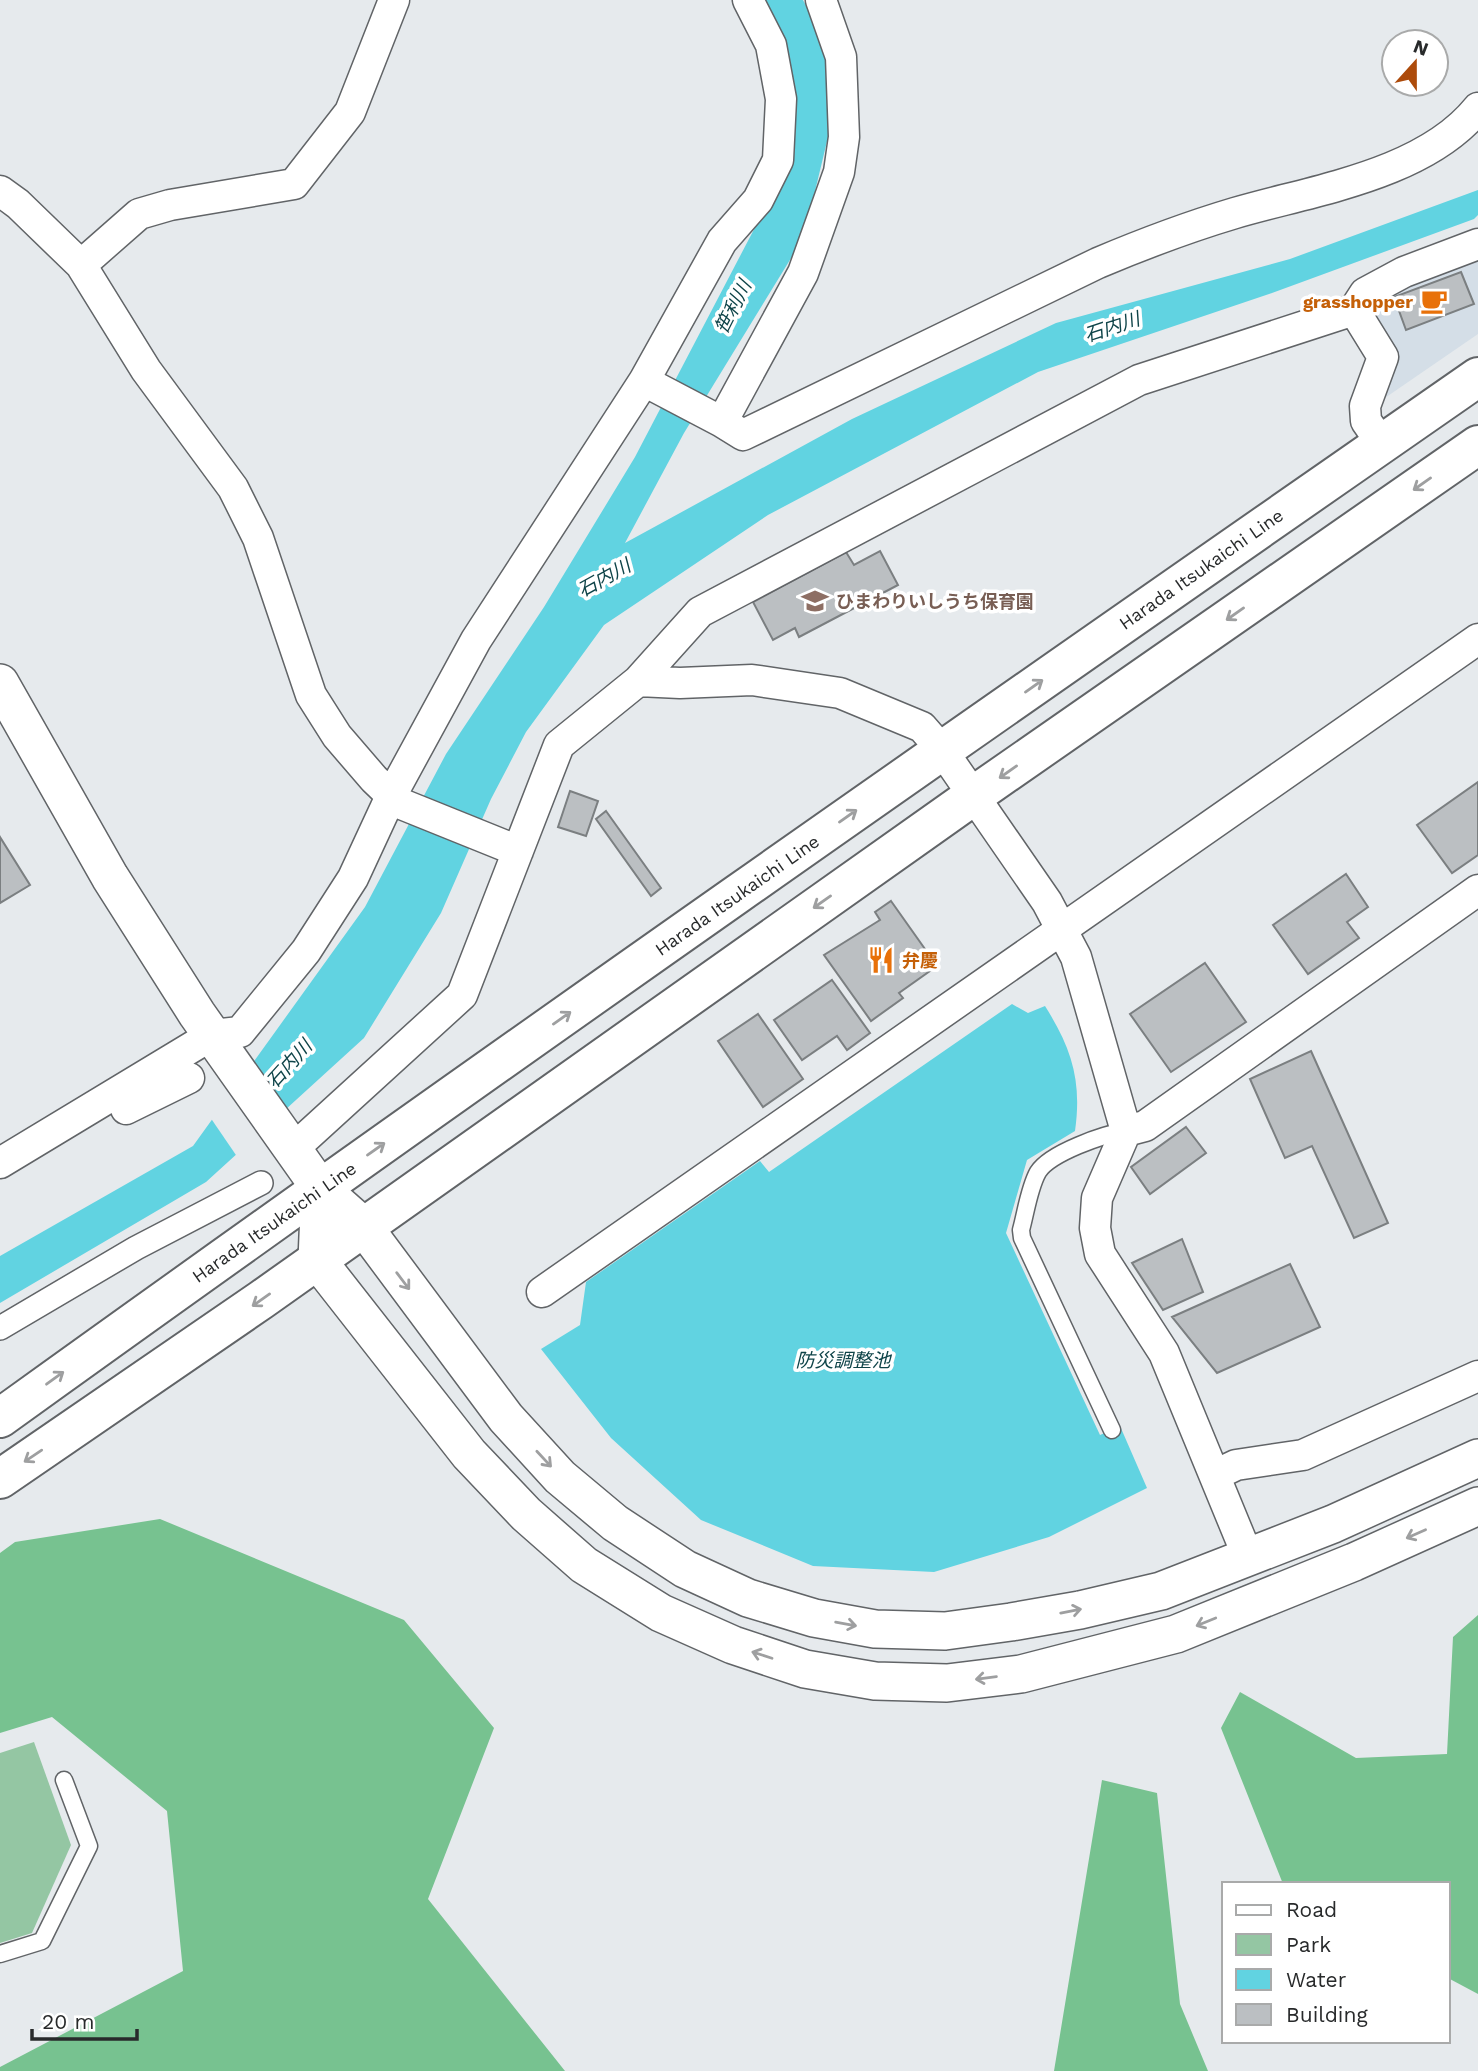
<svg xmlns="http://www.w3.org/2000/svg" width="1478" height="2071" font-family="'Work Sans','Noto Sans JP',sans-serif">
  <rect width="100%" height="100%" fill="#e6eaed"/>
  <path fill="#d4dee7" d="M1478,253V334L1379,402L1397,357L1370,303Z"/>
  <path fill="#94c6a3" d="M34,1742L71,1845L32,1933L0,1943V1753Z"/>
  <path fill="#77c290" d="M160,1519L404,1620L494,1728L428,1899L565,2071H0V2067L183,1971L167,1811L52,1717L0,1733V1553L15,1542Z
    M1478,1615V1994L1448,1978V1884H1283L1221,1728L1240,1692L1356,1758L1447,1754L1453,1637Z
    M1102,1780L1157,1793L1180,2004L1208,2071H1054Z"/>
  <path fill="#61d3e1" d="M760,0H803L825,43L829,133L804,237L684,433L625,543L852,419L1056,323L1290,259L1478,190V215L1474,219L1272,293L1038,372L768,515L604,625L526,732L491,799L441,913L364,1038L206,1182L0,1303V1256L193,1146L365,907L446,754L544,607L635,457L773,193Z
    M1012,1004L1028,1013L1045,1006C1072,1049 1082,1081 1075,1131L1027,1160L1006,1233L1100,1435L1120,1426L1147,1488L1049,1537L934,1572L813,1566L701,1520L611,1438L541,1349L580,1325L586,1282L760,1161L769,1172Z"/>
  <path fill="#e6eaed" d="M252,1058L288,1112L238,1158L210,1117Z"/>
  <path fill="#bbbfc2" stroke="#7b7f81" stroke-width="2" d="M1461,272L1474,304L1406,330L1394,297Z
    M880,551L898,585L799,637L795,628L773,640L753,602L846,552L854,565Z
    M1478,782V855L1452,873L1417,825Z
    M570,791L598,801L586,836L558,827Z
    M606,811L661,888L651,896L596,819Z
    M0,837L30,885L0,903Z
    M1346,874L1368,907L1347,922L1359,938L1308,974L1273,925Z
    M891,901L937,966L899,993L903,998L871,1021L824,955L880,920L875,912Z
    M1205,963L1246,1022L1171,1072L1130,1014Z
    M832,980L870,1033L847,1050L837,1036L802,1060L774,1020Z
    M758,1014L803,1079L763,1107L718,1041Z
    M1311,1051L1388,1223L1354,1238L1312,1146L1285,1158L1250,1079Z
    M1186,1127L1206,1153L1150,1194L1131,1167Z
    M1182,1239L1203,1292L1163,1310L1132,1263Z
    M1290,1264L1320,1327L1217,1373L1172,1317Z"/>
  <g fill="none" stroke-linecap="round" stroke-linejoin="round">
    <defs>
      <path id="service" d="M1112,1430L1022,1238L1021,1230C1026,1212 1029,1188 1038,1172C1050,1153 1104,1134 1126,1131
        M0,1954L42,1941L89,1846L64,1780"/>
      <path id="pedestrian" d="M0,1328L136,1248L261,1183"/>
      <path id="minor" d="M821,0L841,57L844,137L839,172L803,273L722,422L743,435L1098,263C1143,244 1188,227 1235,213C1313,190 1424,175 1478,108
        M0,191L18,204L81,265L146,370L233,488L258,538L311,695L337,736L374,779L399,803L518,851
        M81,265L139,214L170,205L294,184L350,112L394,0
        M1354,310L1383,357L1365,406L1366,421L1382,444
        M644,381L722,422
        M638,681L680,683L752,680L840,693L922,727L942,750L1047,902L1076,957L1126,1131L1097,1198L1095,1228L1100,1254L1164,1353L1248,1557
        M126,1109L189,1078
        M1126,1131L1145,1126L1478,890
        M292,1150L462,995L559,745L638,681L700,612L1139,380L1354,310L1365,293L1404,272L1478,244
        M0,1163L212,1035L240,1032L306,951L353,878L391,796L476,640L644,381L722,241L758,200L778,160L781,99L771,45L748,0
        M542,1292L1478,639
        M1215,1475L1236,1465L1303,1455L1478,1376"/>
      <path id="tertiary" d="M0,683L110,877L197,1014L320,1188L363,1226L506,1418L560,1477L615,1523L685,1569L748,1598L814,1618L875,1629L945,1631L1011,1622L1080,1610L1161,1591L1333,1524L1478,1458
        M320,1188L317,1260L469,1454L526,1514L584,1565L661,1613L733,1645L805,1669L875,1681L947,1683L1021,1674L1176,1634L1354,1562L1478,1506"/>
      <path id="secondary" d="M0,1418C489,1066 983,721 1478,377
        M0,1479L261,1300L973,796L1478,445"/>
    </defs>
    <use href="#service" stroke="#616467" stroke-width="19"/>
    <use href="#pedestrian" stroke="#616467" stroke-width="26"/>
    <use href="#minor" stroke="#616467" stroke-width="33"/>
    <use href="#tertiary" stroke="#616467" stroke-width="40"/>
    <use href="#secondary" stroke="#616467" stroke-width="42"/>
    <use href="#service" stroke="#fff" stroke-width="16"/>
    <use href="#pedestrian" stroke="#fff" stroke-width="23"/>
    <use href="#minor" stroke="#fff" stroke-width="30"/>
    <use href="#tertiary" stroke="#fff" stroke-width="37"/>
    <use href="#secondary" stroke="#fff" stroke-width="38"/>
  </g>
  <defs><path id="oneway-shaft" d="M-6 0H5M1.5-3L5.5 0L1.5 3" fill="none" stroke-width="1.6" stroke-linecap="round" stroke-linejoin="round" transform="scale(1.75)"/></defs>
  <g stroke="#9e9fa0">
    <use href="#oneway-shaft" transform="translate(1422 484) rotate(145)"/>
    <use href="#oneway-shaft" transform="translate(1235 614) rotate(145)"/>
    <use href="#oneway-shaft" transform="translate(1034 686) rotate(-35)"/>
    <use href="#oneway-shaft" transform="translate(1008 772) rotate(145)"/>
    <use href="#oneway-shaft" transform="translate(848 816) rotate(-35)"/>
    <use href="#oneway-shaft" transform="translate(822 902) rotate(145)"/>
    <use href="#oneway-shaft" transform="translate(562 1018) rotate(-35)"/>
    <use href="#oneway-shaft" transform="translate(376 1149) rotate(-35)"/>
    <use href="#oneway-shaft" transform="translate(403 1281) rotate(53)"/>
    <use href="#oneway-shaft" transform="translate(261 1300) rotate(145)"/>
    <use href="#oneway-shaft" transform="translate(55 1378) rotate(-36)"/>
    <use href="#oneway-shaft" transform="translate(33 1456) rotate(146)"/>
    <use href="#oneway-shaft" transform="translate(544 1459) rotate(47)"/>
    <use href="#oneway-shaft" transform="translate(1416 1534) rotate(156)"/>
    <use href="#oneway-shaft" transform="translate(1071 1611) rotate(-11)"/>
    <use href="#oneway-shaft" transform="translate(1206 1622) rotate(158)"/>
    <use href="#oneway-shaft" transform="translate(846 1624) rotate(10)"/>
    <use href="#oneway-shaft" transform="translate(762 1655) rotate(-162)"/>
    <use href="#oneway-shaft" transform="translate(986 1678) rotate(173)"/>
  </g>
  <defs>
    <symbol id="cafe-bare" viewBox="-9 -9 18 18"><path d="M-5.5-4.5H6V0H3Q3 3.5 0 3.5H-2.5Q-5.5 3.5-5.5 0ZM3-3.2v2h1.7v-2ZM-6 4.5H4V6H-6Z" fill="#e8710a" stroke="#fff" stroke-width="2.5" paint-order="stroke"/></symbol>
    <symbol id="school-bare" viewBox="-9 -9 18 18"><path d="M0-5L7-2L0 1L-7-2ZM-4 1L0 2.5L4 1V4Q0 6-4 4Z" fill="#8d6e63" stroke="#fff" stroke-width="2.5" paint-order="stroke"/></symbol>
    <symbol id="restaurant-bare" viewBox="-9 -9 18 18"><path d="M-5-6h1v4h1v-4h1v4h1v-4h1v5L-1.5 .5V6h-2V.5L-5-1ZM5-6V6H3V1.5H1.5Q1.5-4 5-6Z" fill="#e8710a" stroke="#fff" stroke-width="2.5" paint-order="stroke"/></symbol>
  </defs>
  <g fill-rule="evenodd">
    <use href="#cafe-bare" x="1415" y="282" width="38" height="38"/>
    <use href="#school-bare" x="796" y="582" width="38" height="38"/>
    <use href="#restaurant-bare" x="862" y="941" width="38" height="38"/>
  </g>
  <g text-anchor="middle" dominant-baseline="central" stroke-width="7" stroke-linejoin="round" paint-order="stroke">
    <g font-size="18" font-weight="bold" fill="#c56008" stroke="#fff" text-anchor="end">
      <text x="1413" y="301">grasshopper</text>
      <text x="902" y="960" text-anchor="start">弁慶</text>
    </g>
    <g font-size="18" fill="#282a2b" stroke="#fff">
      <text transform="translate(1201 569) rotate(-35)">Harada Itsukaichi Line</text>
      <text transform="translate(737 895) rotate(-35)">Harada Itsukaichi Line</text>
      <text transform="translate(274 1222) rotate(-35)">Harada Itsukaichi Line</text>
    </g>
    <g font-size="18" font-weight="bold" fill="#785e54" stroke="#fff" text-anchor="start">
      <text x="836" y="601">ひまわりいしうち保育園</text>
    </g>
    <g font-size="19" font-style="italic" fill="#0f4449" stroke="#fff">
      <text transform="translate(733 307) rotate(-63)">笹利川</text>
      <text transform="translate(1112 327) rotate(-18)">石内川</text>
      <text transform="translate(604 578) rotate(-29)">石内川</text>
      <text transform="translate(289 1064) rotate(-48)">石内川</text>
      <text x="843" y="1360">防災調整池</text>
    </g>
  </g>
  <rect x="1222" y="1882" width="228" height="161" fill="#ffffff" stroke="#a9aaaa" stroke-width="2"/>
  <rect x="1236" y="1905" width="35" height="10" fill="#ffffff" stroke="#a9aaaa" stroke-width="2"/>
  <text x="1286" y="1917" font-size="21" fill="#282a2b">Road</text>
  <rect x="1236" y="1934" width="35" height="21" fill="#94c6a3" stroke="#a9aaaa" stroke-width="2"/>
  <text x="1286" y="1952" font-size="21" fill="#282a2b">Park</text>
  <rect x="1236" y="1969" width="35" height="21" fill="#61d3e1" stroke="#a9aaaa" stroke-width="2"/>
  <text x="1286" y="1987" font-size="21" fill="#282a2b">Water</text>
  <rect x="1236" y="2004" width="35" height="21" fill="#bbbfc2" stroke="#a9aaaa" stroke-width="2"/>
  <text x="1286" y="2022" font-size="21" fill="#282a2b">Building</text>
  <g transform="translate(1415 63) rotate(21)"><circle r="33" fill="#ffffff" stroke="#a9aaaa" stroke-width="2"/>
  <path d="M0-5L12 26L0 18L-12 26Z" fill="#ad4b0b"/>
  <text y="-10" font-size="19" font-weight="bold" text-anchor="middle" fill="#282a2b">N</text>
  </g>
  <path d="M32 2029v10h105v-10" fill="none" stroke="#282a2b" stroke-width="3.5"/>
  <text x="42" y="2029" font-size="21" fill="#282a2b" stroke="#ffffff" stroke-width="5" paint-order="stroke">20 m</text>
</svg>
